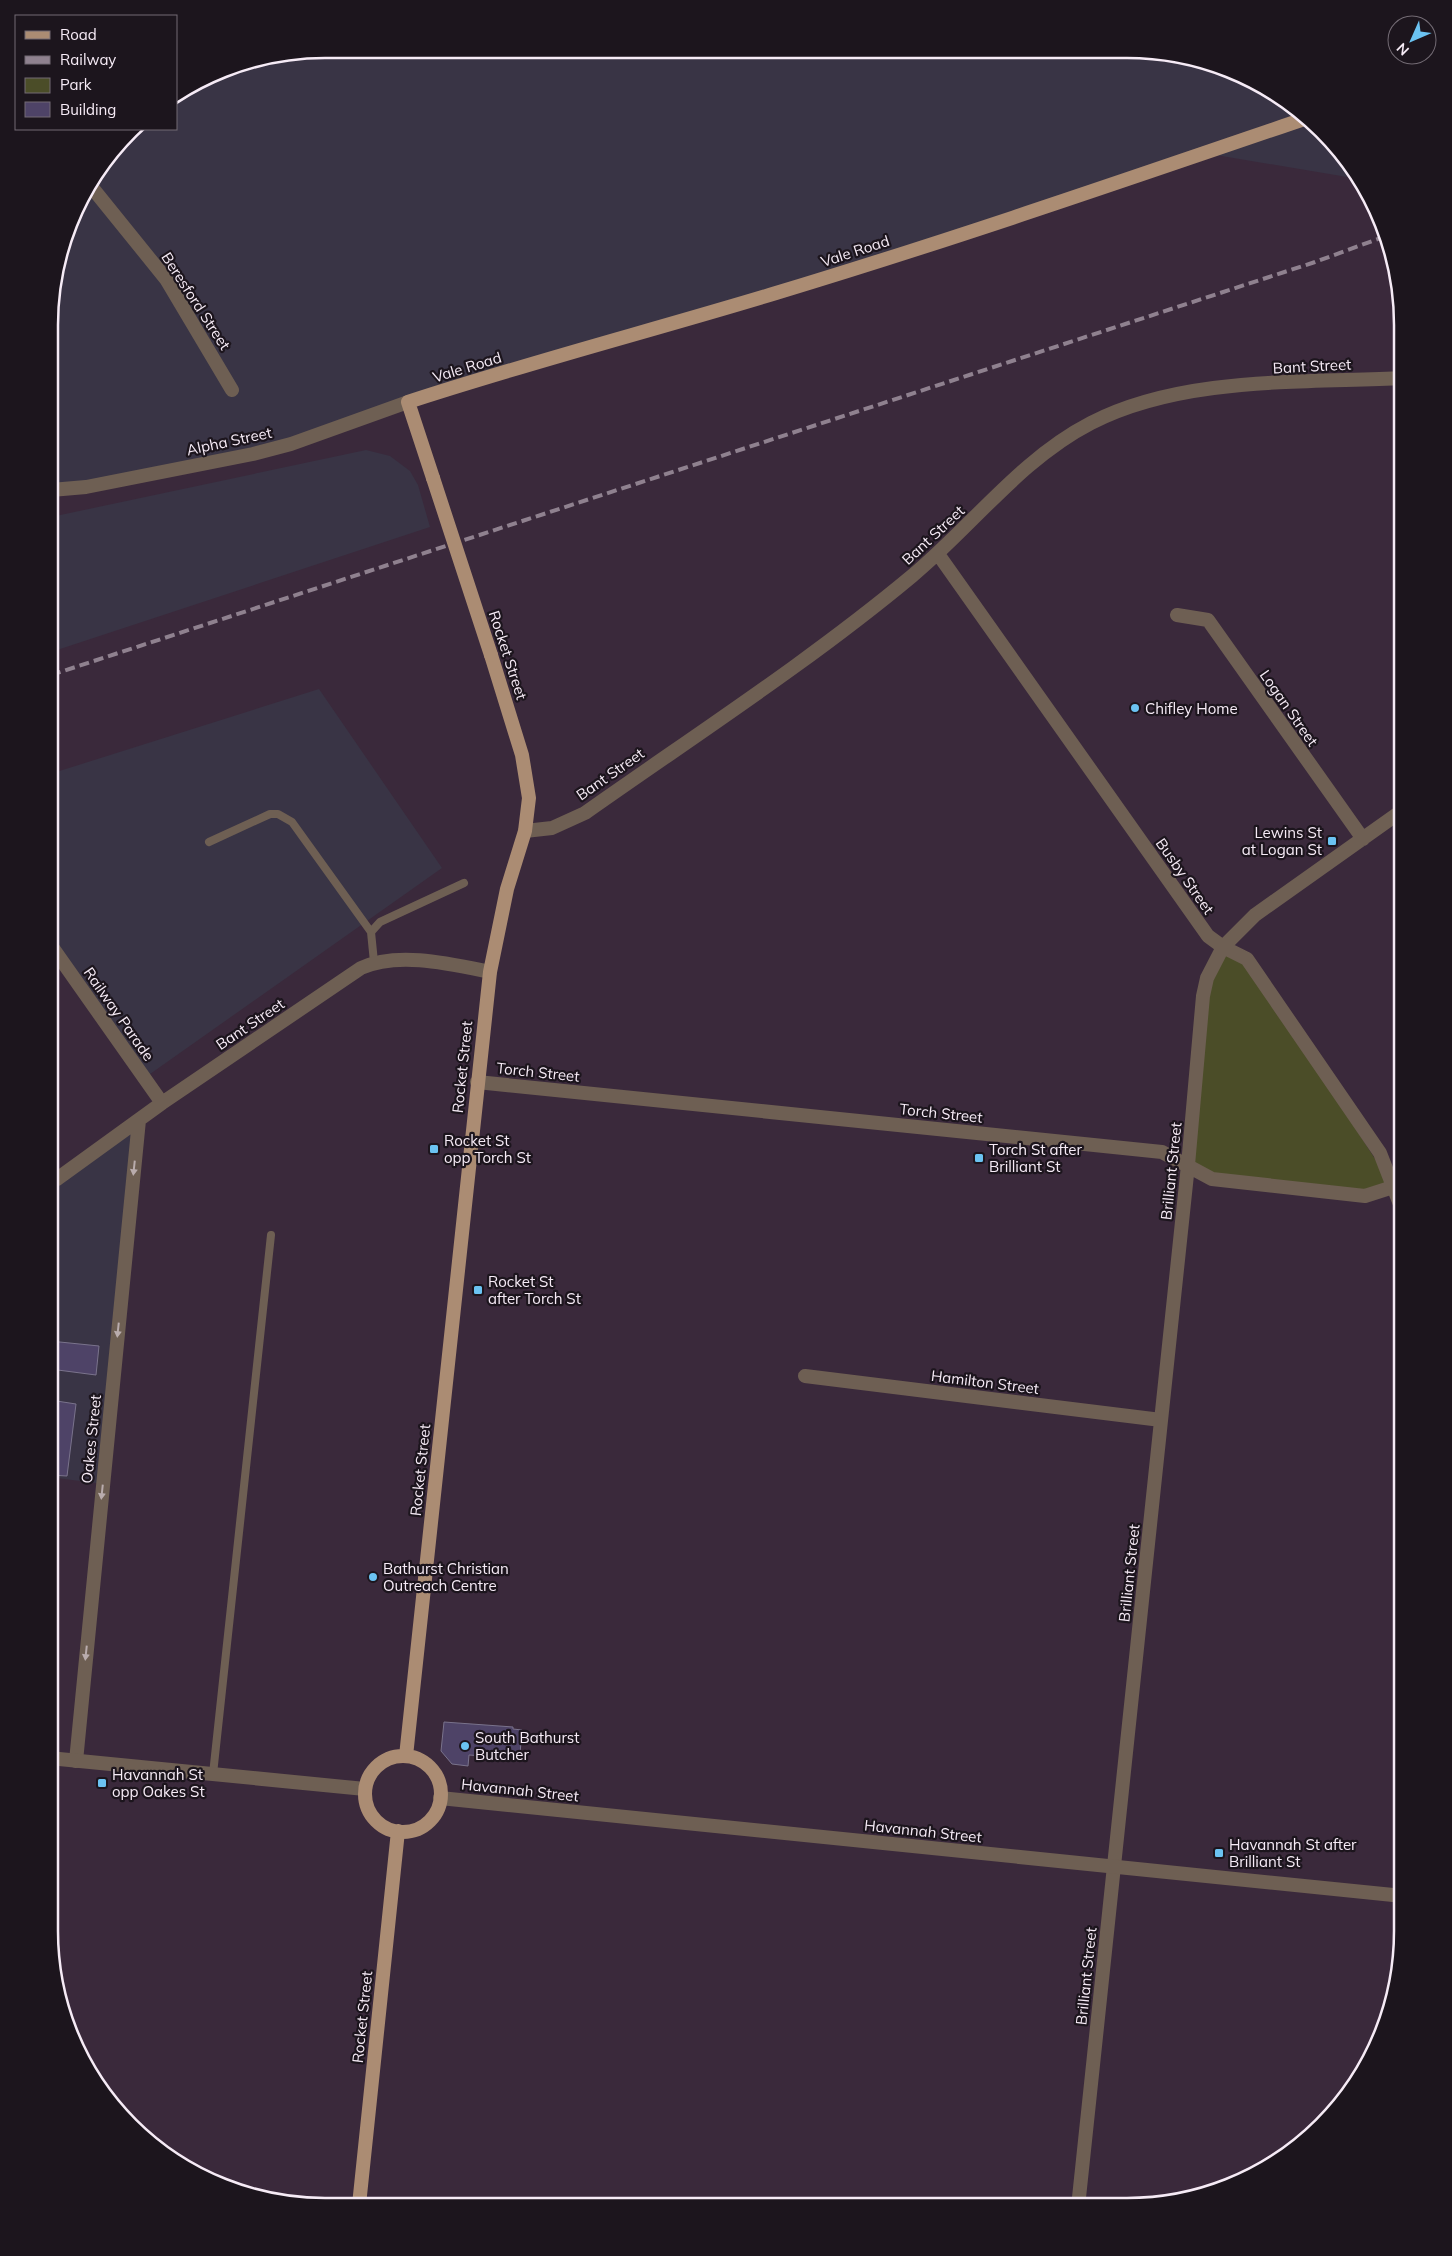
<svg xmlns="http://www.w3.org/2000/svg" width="1452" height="2256" font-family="Mulish,sans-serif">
  <rect width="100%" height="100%" fill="#3a293b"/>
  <path fill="#393445" d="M325,49L1163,51L1233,70L1295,106L1346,157L1359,179L1204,153L291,444L51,490V289L77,203L134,129H176V97L219,70Z
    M366,450L390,456L410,471L418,485L430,527L51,652V517Z
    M319,689L442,868L143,1079L50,945V774Z
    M139,1120L103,1484L49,1477L50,1182Z"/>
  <path fill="#4b4d28" d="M1223,947L1247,959L1393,1187L1365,1196L1212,1179L1188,1165L1203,996Z"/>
  <path fill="#4e4367" stroke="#7a738c" d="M50,1341L99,1346L96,1375L50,1369Z
    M50,1400L76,1404L67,1476L49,1475Z
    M444,1722L513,1727V1729L522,1730L520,1754L499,1751L498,1757L469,1755L468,1766L452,1764L441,1751Z"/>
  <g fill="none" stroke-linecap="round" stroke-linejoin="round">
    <path stroke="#6e5f53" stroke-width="8" d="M209,842L270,814H278L292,822L371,932
      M374,962L371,932L380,922L464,883
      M213,1774L271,1235"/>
    <path stroke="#6e5f53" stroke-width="14" d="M90,185L166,279L232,390
      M51,490L86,487L253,454L291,444L408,402
      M938,554L1208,936L1223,947L1247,959L1380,1153L1403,1212
      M1177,615L1208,620L1363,839
      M525,831L552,828L585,813C694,736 810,661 912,576C972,526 1021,459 1091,423C1182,376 1303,383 1403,378
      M50,944L162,1103
      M477,1082L1162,1152L1212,1179L1365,1196L1393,1187
      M50,1182L57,1179L162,1103L361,968C398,951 451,964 490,972
      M805,1376L1161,1420
      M76,1761L139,1120
      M1078,2207L1188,1165L1203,996L1207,978L1223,947L1255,915L1403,810"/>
    <path stroke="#6e5f53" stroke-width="14" d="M49,1758L365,1789
      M440,1798L1403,1896"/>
    <path stroke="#ab8c73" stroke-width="14" d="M433,478L408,402C530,362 654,330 776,293C955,239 1131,178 1307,118
      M406,1756L490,972L507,889L525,831L529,798L522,755L491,655
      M365 1794a38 38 0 1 1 76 0a38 38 0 1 1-76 0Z
      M359,2205L398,1831"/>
    <path stroke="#8f818f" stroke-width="4" stroke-dasharray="10 5" stroke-linecap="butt" d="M51,675L1315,262L1386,236"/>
    <path stroke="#ab8c73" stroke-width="14" d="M433,478L491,655"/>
  </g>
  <defs><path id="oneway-solid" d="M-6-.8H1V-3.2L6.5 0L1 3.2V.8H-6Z" transform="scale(1.25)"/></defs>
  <g fill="#b9acad">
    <use href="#oneway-solid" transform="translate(134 1168) rotate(96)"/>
    <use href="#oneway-solid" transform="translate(118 1330) rotate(96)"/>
    <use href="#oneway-solid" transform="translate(102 1492) rotate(96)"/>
    <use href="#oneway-solid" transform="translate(86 1653) rotate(96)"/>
  </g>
  <g fill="#6bc3f2" stroke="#1c151d" stroke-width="2">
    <circle cx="1135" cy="708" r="5"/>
    <rect x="1327" y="836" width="10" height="10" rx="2.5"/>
    <rect x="429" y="1144" width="10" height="10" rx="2.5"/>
    <rect x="974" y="1153" width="10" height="10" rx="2.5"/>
    <rect x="473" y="1285" width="10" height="10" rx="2.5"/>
    <circle cx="373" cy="1577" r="5"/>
    <circle cx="465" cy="1746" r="5"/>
    <rect x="97" y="1778" width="10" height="10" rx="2.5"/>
    <rect x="1214" y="1848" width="10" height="10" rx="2.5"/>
  </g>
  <g text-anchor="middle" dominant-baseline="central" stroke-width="4.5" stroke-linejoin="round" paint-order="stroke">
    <g font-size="15" fill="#f6ebf6" stroke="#1c151d">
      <text transform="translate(855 251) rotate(-18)">Vale Road</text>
      <text transform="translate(196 301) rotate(57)">Beresford Street</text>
      <text transform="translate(1312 366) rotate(-3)">Bant Street</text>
      <text transform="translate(467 367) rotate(-17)">Vale Road</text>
      <text transform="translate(229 441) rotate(-12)">Alpha Street</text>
      <text transform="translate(933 535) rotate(-43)">Bant Street</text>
      <text transform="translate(508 655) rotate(72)">Rocket Street</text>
      <text transform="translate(1289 708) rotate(55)">Logan Street</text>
      <text transform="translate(610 774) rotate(-35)">Bant Street</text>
      <text transform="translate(1185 876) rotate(55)">Busby Street</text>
      <text transform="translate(119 1014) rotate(55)">Railway Parade</text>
      <text transform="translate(250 1024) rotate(-34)">Bant Street</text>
      <text transform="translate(462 1067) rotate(-84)">Rocket Street</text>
      <text transform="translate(538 1072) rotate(6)">Torch Street</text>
      <text transform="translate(941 1113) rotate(6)">Torch Street</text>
      <text transform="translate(1171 1171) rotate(-84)">Brilliant Street</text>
      <text transform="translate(985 1382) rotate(7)">Hamilton Street</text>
      <text transform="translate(91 1439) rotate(-84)">Oakes Street</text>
      <text transform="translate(420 1470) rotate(-84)">Rocket Street</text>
      <text transform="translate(1129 1573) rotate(-84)">Brilliant Street</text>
      <text transform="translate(520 1790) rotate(6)">Havannah Street</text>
      <text transform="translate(923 1831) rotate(6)">Havannah Street</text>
      <text transform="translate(1086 1976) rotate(-84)">Brilliant Street</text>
      <text transform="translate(362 2017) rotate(-84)">Rocket Street</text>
    </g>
    <g font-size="15" fill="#f6ebf6" stroke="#1c151d" text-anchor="start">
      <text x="1145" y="708">Chifley Home</text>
      <text x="1322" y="832" text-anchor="end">Lewins St<tspan x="1322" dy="17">at Logan St</tspan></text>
      <text x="444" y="1140">Rocket St<tspan x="444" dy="17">opp Torch St</tspan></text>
      <text x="989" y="1149">Torch St after<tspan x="989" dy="17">Brilliant St</tspan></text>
      <text x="488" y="1281">Rocket St<tspan x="488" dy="17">after Torch St</tspan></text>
      <text x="383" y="1568">Bathurst Christian<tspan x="383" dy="17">Outreach Centre</tspan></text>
      <text x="475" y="1737">South Bathurst<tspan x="475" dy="17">Butcher</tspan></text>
      <text x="112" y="1774">Havannah St<tspan x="112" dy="17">opp Oakes St</tspan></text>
      <text x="1229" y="1844">Havannah St after<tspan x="1229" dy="17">Brilliant St</tspan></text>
    </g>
  </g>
  <path d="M0 0H1452V2256H0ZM325 58H1127A267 267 0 0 1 1394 325V1931A267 267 0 0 1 1127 2198H325A267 267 0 0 1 58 1931V325A267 267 0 0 1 325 58Z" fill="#1c151d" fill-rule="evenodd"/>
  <path fill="none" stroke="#f6ebf6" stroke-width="2.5" d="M325 58H1127A267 267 0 0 1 1394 325V1931A267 267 0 0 1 1127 2198H325A267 267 0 0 1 58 1931V325A267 267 0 0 1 325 58Z"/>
  <rect x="15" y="15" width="162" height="115" fill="#1c151d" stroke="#736b74"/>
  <rect x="25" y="31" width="25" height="8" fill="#ab8c73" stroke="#736b74"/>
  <text x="60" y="40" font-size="15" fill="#f6ebf6">Road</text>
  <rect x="25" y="56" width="25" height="8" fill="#8f818f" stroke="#736b74"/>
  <text x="60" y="65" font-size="15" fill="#f6ebf6">Railway</text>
  <rect x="25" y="78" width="25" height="15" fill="#4b4d28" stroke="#736b74"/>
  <text x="60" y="90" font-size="15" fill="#f6ebf6">Park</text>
  <rect x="25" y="102" width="25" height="15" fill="#4e4367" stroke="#736b74"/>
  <text x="60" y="115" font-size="15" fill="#f6ebf6">Building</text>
  <g transform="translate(1412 40) rotate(225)"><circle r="24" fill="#1c151d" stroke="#736b74"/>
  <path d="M0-4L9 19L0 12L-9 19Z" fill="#6bc3f2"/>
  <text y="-8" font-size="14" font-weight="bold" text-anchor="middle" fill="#f6ebf6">N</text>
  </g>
</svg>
